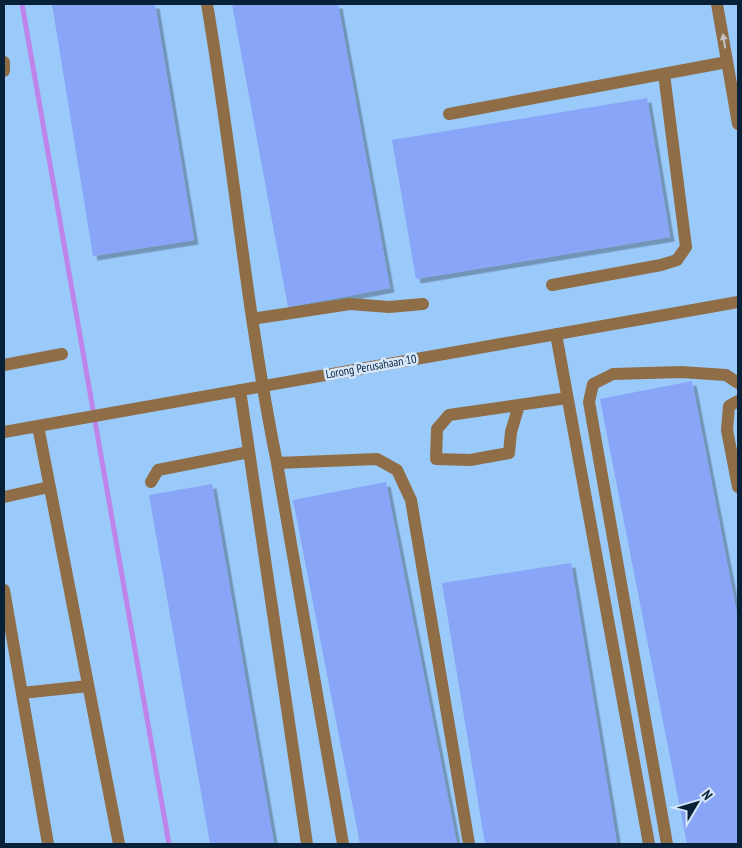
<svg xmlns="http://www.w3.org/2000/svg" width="742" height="848" font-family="'PT Sans Narrow',sans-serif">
  <defs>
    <filter id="shadow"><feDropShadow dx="4.5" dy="4.5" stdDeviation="0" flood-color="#0004"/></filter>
  </defs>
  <rect width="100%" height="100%" fill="#9acafa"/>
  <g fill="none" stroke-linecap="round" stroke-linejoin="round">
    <path stroke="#be84ea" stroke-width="5" d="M22,4L169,844"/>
  </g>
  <path fill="#89a5f7" filter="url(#shadow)" d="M52,4H155L194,240L93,256Z
    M232,4H338L390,288L288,307Z
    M647,98L670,237L416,279L392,140Z
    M692,381L738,619V844H687L600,399Z
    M386,482L457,844H360L293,500Z
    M212,484L274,844H210L149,495Z
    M571,563L617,844H485L442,583Z"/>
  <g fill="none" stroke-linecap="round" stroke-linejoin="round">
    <path stroke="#8f6d46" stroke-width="12" d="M207,4C233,156 246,311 277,463L377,459L397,470L411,500L469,844
      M717,4L738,124
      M4,62V71
      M449,114L727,62
      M552,285L661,265L677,260L686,247L664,74
      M252,319L350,304L389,307L423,304
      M556,334L649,844
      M4,365L62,354
      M240,390L307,844
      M738,401L729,406L727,430L738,487
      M519,405L511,432L509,453L470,460L436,459L437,429L449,415L567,398
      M38,426L119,844
      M4,432L738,302
      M277,463L343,844
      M151,482L158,470L249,452
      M4,497L49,487
      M4,590L48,844
      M22,693L88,686
      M667,844L589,402L593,384L613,374L681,372L726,375L738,383"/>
  </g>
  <defs><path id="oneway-solid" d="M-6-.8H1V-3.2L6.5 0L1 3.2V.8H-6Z" transform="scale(1.25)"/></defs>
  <use fill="#c1c3c5" href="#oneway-solid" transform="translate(724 41) rotate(-100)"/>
  <g text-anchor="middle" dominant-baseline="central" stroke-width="5" stroke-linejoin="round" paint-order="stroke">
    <g font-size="12" fill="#092138" stroke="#d6e8fb">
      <text transform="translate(371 366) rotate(-10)">Lorong Perusahaan 10</text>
    </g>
  </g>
  <rect width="742" height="848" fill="none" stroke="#092138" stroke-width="10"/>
  <g transform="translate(697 803) rotate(52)" stroke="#d6e8fb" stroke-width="4" paint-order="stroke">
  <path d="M0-4L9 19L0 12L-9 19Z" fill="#092138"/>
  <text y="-8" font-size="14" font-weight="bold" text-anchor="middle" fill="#092138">N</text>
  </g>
</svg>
